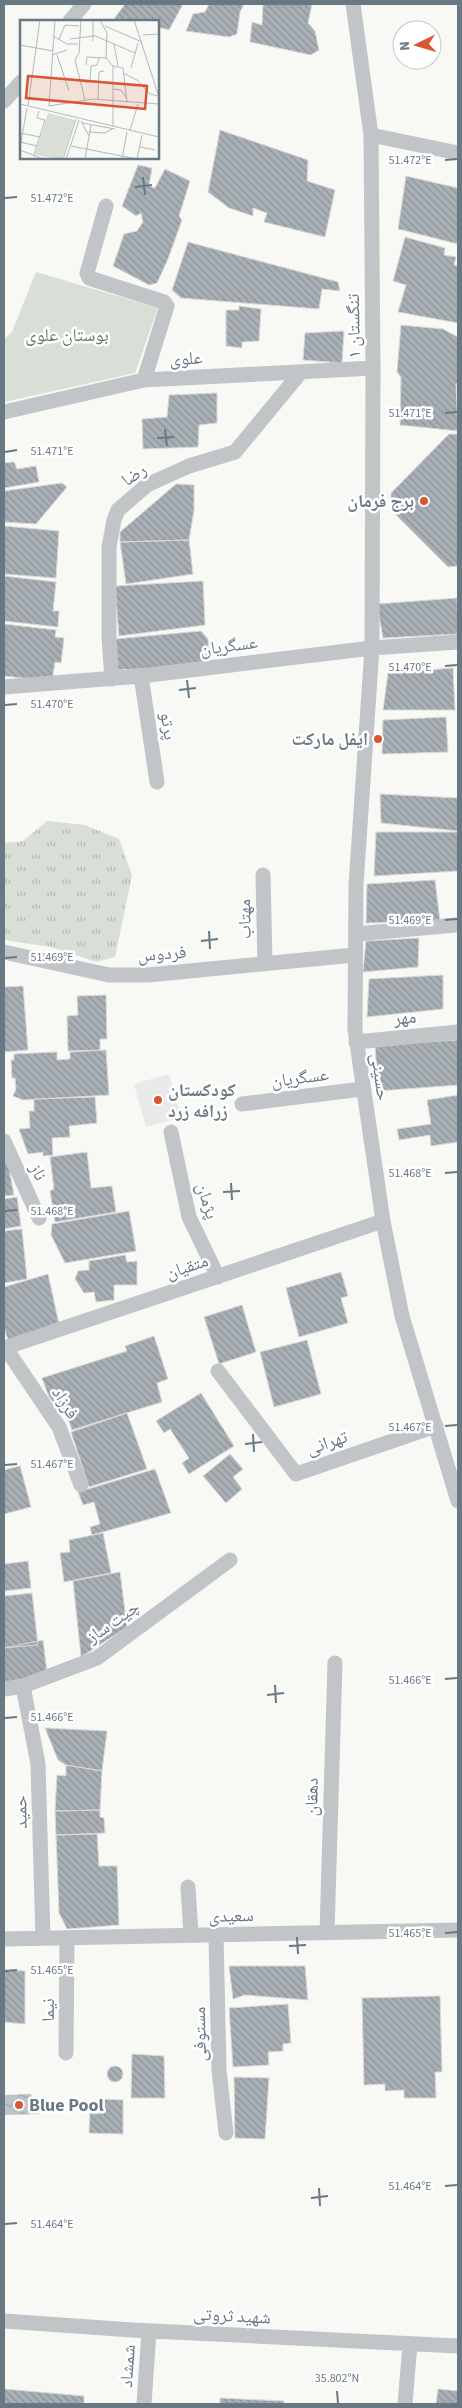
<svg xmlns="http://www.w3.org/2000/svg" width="462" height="2408" font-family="'Source Sans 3','Noto Naskh Arabic',sans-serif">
  <defs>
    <pattern id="grass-tufts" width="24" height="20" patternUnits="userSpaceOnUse" patternTransform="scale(1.25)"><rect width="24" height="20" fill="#d9ded6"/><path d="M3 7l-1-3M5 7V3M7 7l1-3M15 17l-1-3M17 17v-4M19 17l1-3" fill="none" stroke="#b4b9b3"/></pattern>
    <pattern id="water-ripples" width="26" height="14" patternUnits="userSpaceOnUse" patternTransform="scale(1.25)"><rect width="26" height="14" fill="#bac5c9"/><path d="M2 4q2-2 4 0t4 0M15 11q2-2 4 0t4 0" fill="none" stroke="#9ba5a9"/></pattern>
    <pattern id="building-back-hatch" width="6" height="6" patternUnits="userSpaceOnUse" patternTransform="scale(1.25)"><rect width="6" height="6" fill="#a8b0b5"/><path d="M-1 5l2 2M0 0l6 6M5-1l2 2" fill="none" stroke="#8d9499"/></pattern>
  </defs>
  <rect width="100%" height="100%" fill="#f8f8f5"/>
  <path fill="#e8e9e8" d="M169,1074L181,1117L146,1127L134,1084Z"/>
  <path fill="url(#grass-tufts)" d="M47,821L85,825L119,839L132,875L115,957L96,962L51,947L4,940V843L23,841Z"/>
  <path fill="#d9ded6" d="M36,272L158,308L135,373L4,402V339L12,332Z"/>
  <path fill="url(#water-ripples)" d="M31,2094L39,2114L4,2115V2095Z"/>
  <path fill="url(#building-back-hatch)" stroke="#d9d9d7" d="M125,4H183L169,30L158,27V21H127L114,19Z
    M209,4H244L240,12L237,34L229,37L186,31L193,14L205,12Z
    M263,4H312L308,23L315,31L319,50L311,55L250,42L252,22L262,25Z
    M220,130L308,160L307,181L335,190L325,237L264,222L267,213L253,208V216L229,208L208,192Z
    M138,165L152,168L149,186L155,188L165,169L190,181L179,216L182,220L168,259L157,283L149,285L113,266L124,234L137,231L143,222L141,213L136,216L122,206Z
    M406,176L458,188V244L398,229Z
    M405,237L445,248L444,255L456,257L454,265L458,266V323L398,312L406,285L393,281Z
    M188,242L338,282L340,291L322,289L319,309L181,298L172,290Z
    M239,306L261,309L259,341L242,342V348L226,346V310H239Z
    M401,325L443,329L458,337V383L456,384L458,431L400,425L401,377L397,372Z
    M344,331L342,363L303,360L305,333Z
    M217,393V423L199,425L198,447L143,449L142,419L167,417L169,395Z
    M449,434H458V566L448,567L391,510V493Z
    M14,462L17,469L36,466L39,482L4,488V463Z
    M62,483L67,487L36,524L4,522V491Z
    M176,484L194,485V510L189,540L120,542V532Z
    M4,526L59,531L56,578L4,574Z
    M189,540L193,574L126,584L120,542Z
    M4,576L56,582L53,611H59L58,627L4,621Z
    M203,581L205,625L119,636L115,586Z
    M457,598L458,634L383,638L377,604Z
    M4,624L56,630L55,637L64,638L61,663L55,662L52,681L4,676Z
    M201,631L208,639L209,666L116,670L115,639Z
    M453,668L455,710H383L388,673Z
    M446,717L448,752L382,754L383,720Z
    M380,794L458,798V831L381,823Z
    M376,832H458V871L374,876Z
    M435,880L440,921L366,923L367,884Z
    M419,938L418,967L363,972L366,941Z
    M443,975V1009L367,1017L369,979Z
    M23,986L28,1050L4,1052V987Z
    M106,995L107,1039H100V1050L68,1051L67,1016L78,1015L77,996Z
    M458,1040V1085L378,1091L375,1045Z
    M106,1050L109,1095L23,1100L13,1096L16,1089L15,1078H12L11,1060H14V1054L57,1052V1060L70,1059V1052Z
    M458,1095V1142L431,1146L430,1135L399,1140L397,1129L431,1124L427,1100Z
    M95,1097L97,1123L69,1126L70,1137L52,1138L53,1155L43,1156V1152L28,1154L19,1129L30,1128L29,1111H34V1099Z
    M87,1152L91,1188L112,1186L116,1212L55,1222L50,1191L54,1189L50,1157Z
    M4,1158H7L14,1195L4,1196Z
    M17,1197L21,1226L4,1229V1199Z
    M129,1211L136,1251L65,1263L51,1235L52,1224Z
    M22,1229L27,1279L4,1283V1231Z
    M125,1255L127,1262L137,1261V1285H114V1300L96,1302L94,1292L84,1293L75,1279L78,1271L89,1270V1261Z
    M341,1272L348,1296L341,1298L348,1323L299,1337L286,1288Z
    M48,1274L59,1324L8,1340L4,1328V1287Z
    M242,1305L256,1352L219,1364L204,1317Z
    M154,1336L168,1379L157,1383L162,1402L72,1430L66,1413L62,1414L49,1397L42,1378L127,1351L125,1346Z
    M307,1340L321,1394L274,1407L260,1352Z
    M201,1393L234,1446L189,1474L182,1463L189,1458L170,1429L164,1433L156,1421Z
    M127,1413L147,1469L89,1487L71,1432Z
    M230,1454L243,1469L233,1477L242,1489L226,1503L203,1476Z
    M20,1466L31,1507L4,1514V1470Z
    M155,1469L171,1513L92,1535L90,1527L100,1524L94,1502L83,1505L78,1492Z
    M103,1533L111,1573L64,1582L60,1553L70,1552L69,1540Z
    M28,1561L31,1588L4,1591V1564Z
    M120,1572L127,1627L81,1657L73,1581Z
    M32,1593L38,1645L4,1648V1596Z
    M43,1640L47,1673L4,1683V1648Z
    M45,1728L107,1731L102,1771L66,1765L58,1760Z
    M66,1765L102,1771L100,1810L55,1811L57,1775L66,1776Z
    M100,1810V1817L104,1818L105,1833L56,1835L55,1811Z
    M97,1834L99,1866H117L119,1925L67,1929L59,1913L56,1835Z
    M229,1966H305L308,2000L245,1995L233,1999Z
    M4,1970L25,1971V2024L4,2022Z
    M440,1996L442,2072H435L436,2098H404V2090L385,2091V2084L364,2085L362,1998Z
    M288,2004L291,2043L283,2044V2051L268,2052L269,2065L233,2067L229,2008Z
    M132,2054L164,2056L165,2098H131Z
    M107 2074a8 8 0 1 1 16 0a8 8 0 1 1-16 0Z
    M234,2077L269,2078L265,2139L235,2138Z
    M99,2099L123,2100V2134L89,2133L90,2113L99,2114Z
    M4,2389L84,2396V2404H4Z
    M438,2389L458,2391V2404H436Z
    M220,2398L284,2401V2404H220Z"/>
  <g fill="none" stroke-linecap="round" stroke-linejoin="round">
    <path stroke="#c1c5c8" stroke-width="15" d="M353,4L371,135L373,368L372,648L356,885L355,1030L383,1221L402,1316L458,1501
      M70,21L84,4
      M4,101L21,82
      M371,135L458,153
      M106,206L87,273L89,278L164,302L167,306L144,380
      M4,412L144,380L373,368
      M141,676L157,782
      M112,679L109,637V547L114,520L118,510L147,485L189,466L235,452L301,372
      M4,687L141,676L372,648L458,642
      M263,875L265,963
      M356,934L456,925
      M4,952L109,975H148L354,955
      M356,1042L458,1032
      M242,1104L362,1089
      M171,1132L189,1217L218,1277
      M4,1141L39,1218
      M5,1347L59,1427L81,1485
      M4,1348L383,1221
      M218,1371L296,1474L436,1426
      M23,1686L38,1764L43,1938
      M4,1689L23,1686L97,1658L230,1560
      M188,1887L191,1935
      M327,1933L335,1663
      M216,1935L219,2070L226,2133
      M4,1939L458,1930
      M66,2053L67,1938
      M4,2321L132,2330L458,2346
      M144,2404L149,2331
      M405,2404L410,2344"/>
  </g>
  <path fill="none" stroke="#687984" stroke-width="2" d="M445,160L457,159M143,177L145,195M135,187L152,185M5,198L17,197M445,413L457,412M165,429L167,446M157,438L174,437M5,452L17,450M445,666L457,665M187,680L189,698M179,690L196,688M5,705L17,704M445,920L457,919M209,931L210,949M201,941L218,939M5,958L17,957M445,1173L457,1172M231,1183L232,1200M223,1192L240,1191M5,1211L17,1210M445,1426L457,1425M253,1434L254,1452M245,1444L262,1442M5,1465L17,1464M445,1679L457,1678M275,1685L276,1703M267,1695L284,1693M5,1718L17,1717M445,1933L457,1932M297,1937L298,1954M289,1946L306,1945M5,1971L17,1970M445,2186L457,2185M319,2188L320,2206M311,2198L328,2196M5,2224L17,2223M337,2391L338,2403"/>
  <g fill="#da5533" stroke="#fff" stroke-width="2">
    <circle cx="424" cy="501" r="5"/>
    <circle cx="378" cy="739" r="5"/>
    <circle cx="158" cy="1100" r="5"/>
    <circle cx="19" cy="2105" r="5"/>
  </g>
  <g text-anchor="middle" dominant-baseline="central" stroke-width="5" stroke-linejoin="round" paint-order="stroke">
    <g font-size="18" fill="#687984" stroke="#fff">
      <text transform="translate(354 326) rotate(-91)">تنگستان ۱</text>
      <text transform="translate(186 359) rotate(-3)">علوی</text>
      <text transform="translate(134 475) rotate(-35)">رضا</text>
      <text transform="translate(229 646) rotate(-7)">عسگریان</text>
      <text transform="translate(168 726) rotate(81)">پرتو</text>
      <text transform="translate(245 919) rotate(-91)">مهتاب</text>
      <text transform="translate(162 954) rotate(-4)">فردوس</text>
      <text transform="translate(405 1018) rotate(-5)">مهر</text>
      <text transform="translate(380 1077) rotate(82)">حسینی</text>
      <text transform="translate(300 1078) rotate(-7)">عسگریان</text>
      <text transform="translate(38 1172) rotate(65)">ناز</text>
      <text transform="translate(207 1201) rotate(73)">پژمان</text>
      <text transform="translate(187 1267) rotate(-18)">متقیان</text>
      <text transform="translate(65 1403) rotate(58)">فرزاد</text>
      <text transform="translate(327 1443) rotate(-19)">تهرانی</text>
      <text transform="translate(113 1622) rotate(-35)">چیت ساز</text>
      <text transform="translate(312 1797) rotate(-89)">دهقان</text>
      <text transform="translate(21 1812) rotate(-91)">حمید</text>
      <text transform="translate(231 1916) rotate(-1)">سعیدی</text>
      <text transform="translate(48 2010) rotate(-90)">نیما</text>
      <text transform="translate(200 2034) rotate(-91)">مستوفی</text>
      <text transform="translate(232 2316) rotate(3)">شهید ثروتی</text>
      <text transform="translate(128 2366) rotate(-86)">شمشاد</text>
    </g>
    <g font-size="18" fill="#677763" stroke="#fff">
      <text x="67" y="335">بوستان علوی</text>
    </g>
    <g font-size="18" font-weight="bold" fill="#687984" stroke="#fff" text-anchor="end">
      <text x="414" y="501">برج فرمان</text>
      <text x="368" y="739">ایفل مارکت</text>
      <text x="168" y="1090" text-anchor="start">کودکستان<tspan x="168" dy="21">زرافه زرد</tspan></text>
      <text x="29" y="2105" text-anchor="start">Blue Pool</text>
    </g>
  </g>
  <g transform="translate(20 20)">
    <rect width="139" height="139" fill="#f8f8f5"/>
    <path d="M28,93L55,100L42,139L15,135Z" fill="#d9ded6"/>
    <path fill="none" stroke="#b1babe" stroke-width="1" d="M61,0L59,33L55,40L65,80M80,0L87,13L86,38L93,46V106M114,0L139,77M85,6L122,22M73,15L115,33M123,15L139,14M33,16L47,24H58M39,19L45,5L59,6M50,19L73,16M73,21V0M94,24L98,46M0,25L33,31M32,35L47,30M37,35L49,71M66,45L67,37L86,38M93,46L103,48L107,83M111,48L118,23M103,53L117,60L130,74L138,76M66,63L70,61L71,46L77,45L79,38M93,69L101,70L107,79M78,79L79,52L84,51M0,84L139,117M8,85L20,0M29,86L73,79L139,84M29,86L35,0M61,101L69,116M62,103L95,109M110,110L118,84M69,112L85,113L92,109M0,113L20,117M0,122L17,126M51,126L117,139M120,127L135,130M0,128L7,88M0,130L23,139M14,135L25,100L17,98L19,91M43,139L56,99M46,139L59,100M65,139L71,105M102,139L107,112M117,139L122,115"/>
    <path fill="#da5533" fill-opacity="0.15" stroke="#da5533" stroke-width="2.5" d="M8,56L127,66L125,89L6,78Z"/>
    <rect width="139" height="139" fill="none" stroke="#687984" stroke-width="2.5"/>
  </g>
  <g font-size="12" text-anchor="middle" fill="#687984" stroke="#fff" stroke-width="5" stroke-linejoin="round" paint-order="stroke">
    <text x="410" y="164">51.472°E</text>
    <text x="52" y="202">51.472°E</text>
    <text x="410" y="417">51.471°E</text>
    <text x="52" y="455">51.471°E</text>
    <text x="410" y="671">51.470°E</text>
    <text x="52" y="708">51.470°E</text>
    <text x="410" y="924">51.469°E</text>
    <text x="52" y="961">51.469°E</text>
    <text x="410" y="1177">51.468°E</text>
    <text x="52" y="1215">51.468°E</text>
    <text x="410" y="1431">51.467°E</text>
    <text x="52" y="1468">51.467°E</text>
    <text x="410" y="1684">51.466°E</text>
    <text x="52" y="1721">51.466°E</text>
    <text x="410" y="1937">51.465°E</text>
    <text x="52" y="1974">51.465°E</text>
    <text x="410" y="2190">51.464°E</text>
    <text x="52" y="2228">51.464°E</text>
    <text x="337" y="2382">35.802°N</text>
  </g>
  <rect width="462" height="2408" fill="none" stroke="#687984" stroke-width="10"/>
  <g transform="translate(417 45) rotate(265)"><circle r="24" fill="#ffffff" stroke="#c3c9ce"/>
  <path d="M0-4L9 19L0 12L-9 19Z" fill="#da5533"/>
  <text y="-8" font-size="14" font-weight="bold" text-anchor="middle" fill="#687984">N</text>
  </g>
</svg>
